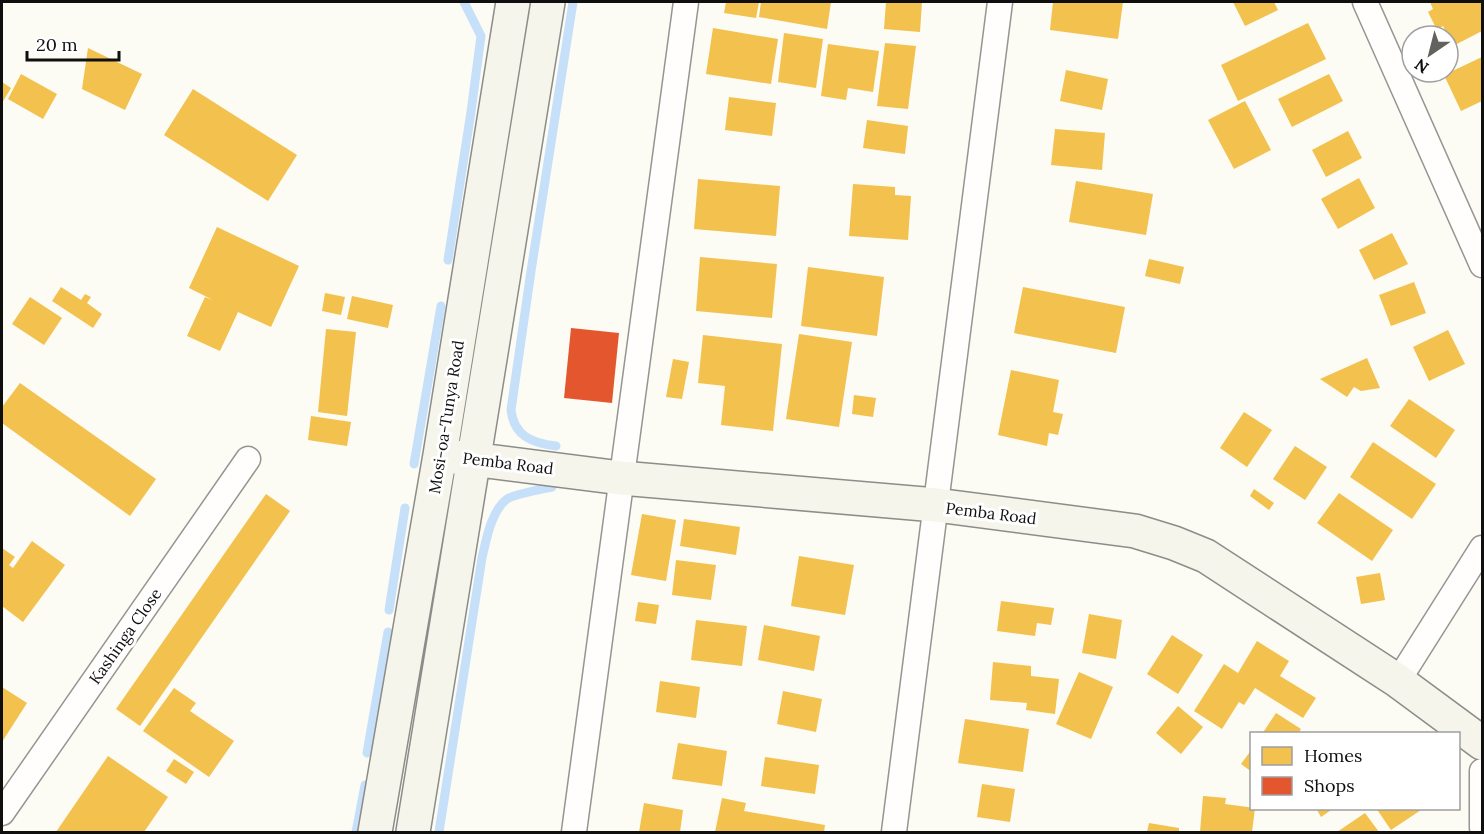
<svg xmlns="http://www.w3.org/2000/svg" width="1484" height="834" font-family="Lora,serif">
  <rect width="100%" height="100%" fill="#fcfbf4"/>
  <path fill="#f2c14e" d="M726,2H759L756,18L724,13Z
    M761,2H831L827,29L759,17Z
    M886,2H922L920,32L884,29Z
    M1053,2H1123L1118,39L1050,30Z
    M1233,2H1274L1278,10L1245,26Z
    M1430,2H1482V31L1453,46L1443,26L1437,30L1428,12L1433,9Z
    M1308,23L1326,59L1238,101L1221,65Z
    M713,28L778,39L771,84L706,74Z
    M784,33L823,39L816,88L778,82Z
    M885,43L916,46L908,109L877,106Z
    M828,44L879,51L873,92L848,88L846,100L821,96Z
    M88,48L142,74L125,110L82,89Z
    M1482,57V101L1461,111L1444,75Z
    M1066,70L1108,79L1102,110L1060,101Z
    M21,74L57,94L43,119L8,99Z
    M1329,74L1343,101L1292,127L1278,99Z
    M2,82L11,88L2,103Z
    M193,89L297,155L268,201L164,135Z
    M729,97L776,103L772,136L725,130Z
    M1245,101L1271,150L1234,169L1208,120Z
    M867,120L908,126L905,154L863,148Z
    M1055,129L1105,133L1102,170L1051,165Z
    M1348,131L1362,158L1326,177L1312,150Z
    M1359,178L1375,208L1338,229L1321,199Z
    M698,179L780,186L776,236L694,229Z
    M1076,181L1153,194L1146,235L1069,222Z
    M853,184L895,187V195L911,196L908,240L849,236Z
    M217,227L299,266L271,327L238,312L220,351L187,336L205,297L213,300L189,288Z
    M1392,233L1408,264L1374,280L1359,250Z
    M700,257L777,264L772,318L696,311Z
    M1149,259L1184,267L1180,284L1145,276Z
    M808,267L884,277L877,336L801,326Z
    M1414,282L1426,313L1391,326L1379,295Z
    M61,287L81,300L85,294L91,297L87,303L102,314L93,328L52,301Z
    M1023,287L1125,307L1116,353L1014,333Z
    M325,293L345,297L341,315L322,311Z
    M352,296L393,305L388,328L347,319Z
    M30,297L62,318L44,345L12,324Z
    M326,329L356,332L347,416L318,412Z
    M1448,330L1465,364L1429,381L1413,347Z
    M799,334L852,342L839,427L786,419Z
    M703,335L782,344L773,431L721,425L725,386L698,383Z
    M1367,358L1380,388L1361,391L1354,387L1347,397L1320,379Z
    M673,359L689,362L682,399L666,397Z
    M1011,370L1059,380L1053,412L1063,414L1058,435L1049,433L1047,446L998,435Z
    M20,383L156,479L130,516L2,423V407Z
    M854,395L876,398L873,417L852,414Z
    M1409,399L1455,430L1436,458L1390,426Z
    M1244,412L1272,430L1247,467L1220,448Z
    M311,416L351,422L347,446L308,440Z
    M1373,442L1436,484L1412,519L1350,477Z
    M1295,446L1327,467L1305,500L1273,479Z
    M1254,489L1274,503L1269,510L1250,496Z
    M1339,493L1393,530L1372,561L1317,523Z
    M266,494L290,511L140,726L116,709Z
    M642,514L676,520L666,581L631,575Z
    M684,519L740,527L736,555L680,546Z
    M32,541L65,565L23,622L2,606V548L15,557L9,565L13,568Z
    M799,556L854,565L845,615L791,606Z
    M676,560L716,565L711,600L672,595Z
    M1380,573L1385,600L1361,604L1356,577Z
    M1001,601L1054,608L1051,625L1037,623L1035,636L997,631Z
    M638,602L659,605L656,624L635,621Z
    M1089,614L1122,620L1116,659L1082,653Z
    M696,620L747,626L742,666L691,660Z
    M764,625L820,636L814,671L758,660Z
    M1172,635L1203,655L1178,694L1147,674Z
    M1257,641L1289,661L1280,676L1316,698L1303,718L1255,688L1244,705L1239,702L1222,729L1194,711L1224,664L1238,673Z
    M993,662L1031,666V676L1059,679L1055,714L1026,710L1027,703L990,700Z
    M1079,672L1113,687L1091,739L1056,724Z
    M660,681L700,687L696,718L656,712Z
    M2,687L27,703L2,742Z
    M174,688L196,703L190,711L234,741L209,777L143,731Z
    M783,691L822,699L816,732L777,724Z
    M1178,706L1203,727L1181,754L1156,733Z
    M1276,713L1301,729L1298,734H1262Z
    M965,719L1029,729L1023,772L958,763Z
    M678,743L727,751L722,786L672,779Z
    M1252,749V772L1241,764Z
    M108,756L168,797L144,832H56Z
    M765,757L819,765L815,794L761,786Z
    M174,759L194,772L186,784L166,771Z
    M982,784L1015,789L1010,822L977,817Z
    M1203,796L1226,798L1225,804L1255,808L1252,832H1200Z
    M722,798L746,803L744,811L825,825L824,832H715Z
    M644,803L683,810L680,832H639Z
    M1316,808H1334L1321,817Z
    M1376,808H1424L1391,830Z
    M1365,813L1379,832H1337Z
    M1149,823L1179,828V832H1147Z"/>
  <path fill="#e4572e" d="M571,328L619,333L612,403L564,398Z"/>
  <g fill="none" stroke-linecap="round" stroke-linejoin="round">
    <path stroke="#c7e0fa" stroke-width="9" d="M448,260L471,112L481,36L464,2
      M556,446C532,443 514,436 511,410L531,271L573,2
      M414,464L441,306
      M389,610L405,508
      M367,753L388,632
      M356,832L365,785
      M439,832L482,558C486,541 491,511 507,499C512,495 543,489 552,487"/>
    <defs>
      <path id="street" d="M1365,2L1482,265
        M1398,681L1482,548
        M1482,771V828
        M2,813L248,459
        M574,832L686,2
        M894,832L1000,2"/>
      <path id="secondary" d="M440,455L621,478L936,505L1135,531L1174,543L1206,556L1398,681L1482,743
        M375,832L440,455L513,2
        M413,832L548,2"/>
    </defs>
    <use href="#street" stroke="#969592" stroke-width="27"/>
    <use href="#secondary" stroke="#8c8c89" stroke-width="36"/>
    <use href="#street" stroke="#fffefd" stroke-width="24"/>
    <use href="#secondary" stroke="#f5f5eb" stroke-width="33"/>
  </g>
  <g text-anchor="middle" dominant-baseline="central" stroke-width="6" stroke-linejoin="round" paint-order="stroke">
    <g font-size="16" fill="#0f0f0f" stroke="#fff">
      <text transform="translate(446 417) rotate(-81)">Mosi-oa-Tunya Road</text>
      <text transform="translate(508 463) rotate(7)">Pemba Road</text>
      <text transform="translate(991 513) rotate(7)">Pemba Road</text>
      <text transform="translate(125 636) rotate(-55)">Kashinga Close</text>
    </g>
  </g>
  <rect width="1484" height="834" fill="none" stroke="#0f0f0f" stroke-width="6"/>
  <rect x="1250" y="732" width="210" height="78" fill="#ffffff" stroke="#9f9f9f" stroke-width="1.5"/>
  <rect x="1262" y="747" width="30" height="18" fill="#f2c14e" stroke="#9f9f9f" stroke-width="1.5"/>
  <text x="1304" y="762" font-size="18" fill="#0f0f0f">Homes</text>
  <rect x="1262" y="777" width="30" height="18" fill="#e4572e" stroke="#9f9f9f" stroke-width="1.5"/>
  <text x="1304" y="792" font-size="18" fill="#0f0f0f">Shops</text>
  <g transform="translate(1430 54) rotate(215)"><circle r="28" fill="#ffffff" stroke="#9f9f9f" stroke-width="1.5"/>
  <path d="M0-4.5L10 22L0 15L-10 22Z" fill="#62625f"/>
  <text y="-9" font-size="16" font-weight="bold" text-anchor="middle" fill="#0f0f0f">N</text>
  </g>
  <path d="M27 51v9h92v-9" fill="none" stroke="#0f0f0f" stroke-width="3"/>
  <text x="36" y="51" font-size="18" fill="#0f0f0f" stroke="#ffffff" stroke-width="4.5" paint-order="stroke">20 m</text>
</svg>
